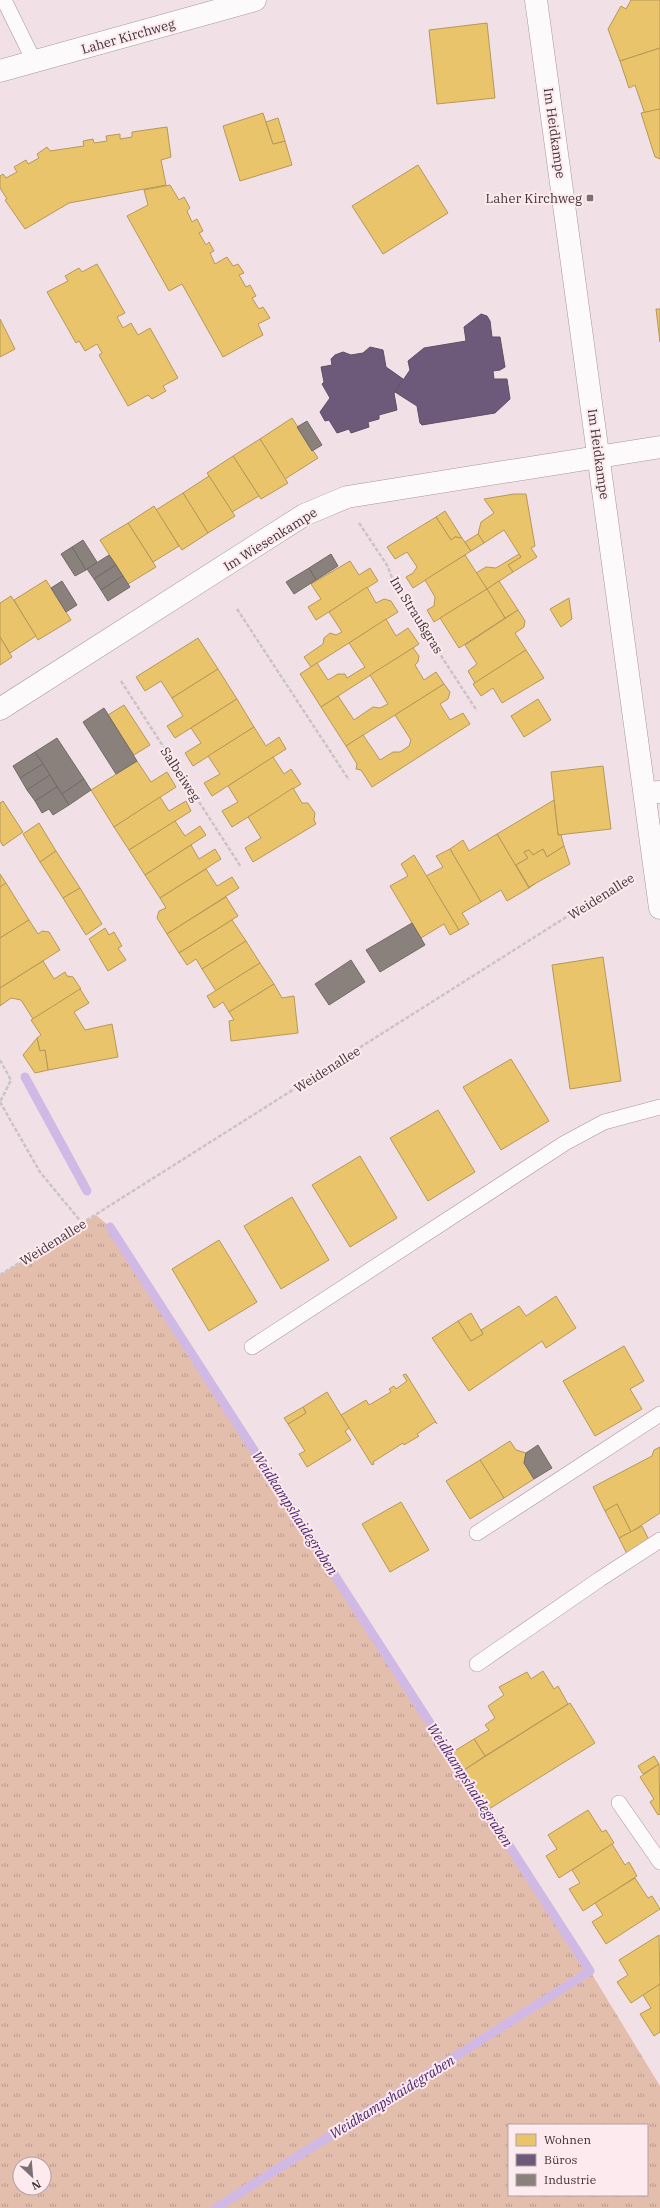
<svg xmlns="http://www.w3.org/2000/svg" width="660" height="2208" font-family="'IBM Plex Serif',serif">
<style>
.grass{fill:url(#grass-tufts);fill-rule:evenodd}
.homes{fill:#e9c46a;stroke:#b6985a}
.offices{fill:#6d597a;stroke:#5f4e66}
.industry{fill:#8a817c;stroke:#736a67}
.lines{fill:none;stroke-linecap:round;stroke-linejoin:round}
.stream{stroke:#d1b9e5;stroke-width:9}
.service-casing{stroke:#a5989c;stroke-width:16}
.minor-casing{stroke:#a5989c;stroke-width:23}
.tertiary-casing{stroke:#a5989c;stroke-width:23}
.path{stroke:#cac4c6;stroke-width:2.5;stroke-dasharray:4 2;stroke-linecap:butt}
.service{stroke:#fdfafb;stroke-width:15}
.minor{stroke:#fdfafb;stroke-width:22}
.tertiary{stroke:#fdfafb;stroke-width:22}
.poi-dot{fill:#7d7073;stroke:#fdeaef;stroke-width:1.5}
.labels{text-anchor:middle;stroke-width:4;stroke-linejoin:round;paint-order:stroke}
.street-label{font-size:13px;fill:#3e3336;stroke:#fdeaef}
.poi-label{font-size:13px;fill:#3e3336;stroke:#fdeaef;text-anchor:end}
.water-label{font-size:14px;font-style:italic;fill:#4a276d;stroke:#fdeaef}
</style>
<defs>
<pattern id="grass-tufts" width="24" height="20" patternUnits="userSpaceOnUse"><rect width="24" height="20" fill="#e4bead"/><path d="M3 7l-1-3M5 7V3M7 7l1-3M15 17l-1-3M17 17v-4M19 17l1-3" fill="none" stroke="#ba9b8e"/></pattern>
</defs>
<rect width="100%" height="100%" fill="#f1e0e5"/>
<path class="grass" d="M96,1215L110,1227L590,1971L660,2086V2208H0V1275ZM509,2125H647V2195H509ZM20,2164H44V2188H20Z"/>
<g class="homes">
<path d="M631,0H660V48L620,61L608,29L621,6L626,9Z"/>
<path d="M487,23L495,98L437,104L429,30Z"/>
<path d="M660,48V109L645,114L635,85L629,88L620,61Z"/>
<path d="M660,109V159L655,157L641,113Z"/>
<path d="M263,113L273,144L285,141L292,165L240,181L223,126Z"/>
<path d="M278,118L285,141L273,144L266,122Z"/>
<path d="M167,127L171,157L161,160L166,185L69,203L25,229L5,200L7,199L0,188V176L3,174L6,178L17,172L14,167L26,160L28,164L39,158L37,154L47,147L50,151L84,146L83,141L93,139L94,143L107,141L106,136L120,134V139L132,137V132Z"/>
<path d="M418,165L448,213L383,254L352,206Z"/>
<path d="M170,185L179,200L184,197L190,208L187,211L192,222L197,219L203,231L199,233L206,245L209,242L214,251L210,253L215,264L227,257L233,266L238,264L244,273L239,275L246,287L250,285L256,296L252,298L259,309L263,307L270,318L258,324L263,335L223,357L182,284L169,291L127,216L148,205L144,190Z"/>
<path d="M97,264L125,313L117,317L123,328L131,323L138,335L150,328L178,378L163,386L166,391L152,399L148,395L128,406L99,355L102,353L97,344L85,351L79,341L76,343L47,292L68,281L65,276L79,268L82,272Z"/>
<path d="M656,309H660V342Z"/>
<path d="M0,319L15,349L0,357Z"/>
<path d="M292,418L318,458L285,479L260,439Z"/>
<path d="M260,439L288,483L261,499L233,456Z"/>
<path d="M233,456L259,496L232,512L207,473Z"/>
<path d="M209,476L235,516L208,533L183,493Z"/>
<path d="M183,493L208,533L182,550L156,510Z"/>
<path d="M514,494H526L535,546L531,548L537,557L513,572L508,565L521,557L504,530L484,543L478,534L481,522L494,513L484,499Z"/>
<path d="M154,506L179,546L153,562L128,523Z"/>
<path d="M445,511L462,538L455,537L451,540L436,517Z"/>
<path d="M436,517L451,540L455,537L462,538L471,551L413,588L406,577L413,573L417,567L407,552L395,559L387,547Z"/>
<path d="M128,523L156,567L128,584L100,540Z"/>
<path d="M478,534L484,543L471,551L465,542Z"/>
<path d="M519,554L521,557L508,565L513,572L487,589L476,573L486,567L496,568Z"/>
<path d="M465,555L487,589L434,622L427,610L434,606L435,597L425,580Z"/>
<path d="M350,561L359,575L370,568L378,581L316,620L308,607L321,599L311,584Z"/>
<path d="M46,580L71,620L38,640L14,600Z"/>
<path d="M499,581L518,610L505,618L487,589Z"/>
<path d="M367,587L376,603L384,599L391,601L398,612L311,667L304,657L323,644L324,638L330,633L336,635L342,632L329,612Z"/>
<path d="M487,589L505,618L459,648L440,618Z"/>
<path d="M11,596L36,636L10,653L0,637V603Z"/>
<path d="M569,598L572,619L561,627L550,609Z"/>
<path d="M518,610L525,621L524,627L515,633L526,650L475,683L468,671L477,664L465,645Z"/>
<path d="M386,619L396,636L408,628L419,644L321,707L300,674L317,663L328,680L338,674H345L347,678L365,667L349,643Z"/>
<path d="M0,637L12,657L0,665Z"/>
<path d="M198,638L218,669L172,698L161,681L145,691L136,677Z"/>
<path d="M413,648L419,656L418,662L415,665L424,680L436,672L444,684L346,746L321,707L338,696L354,720L373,707L380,708L388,704L370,675Z"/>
<path d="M526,650L544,678L502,703L493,688L481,696L473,684Z"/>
<path d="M218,669L237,699L175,738L167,726L183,716L172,698Z"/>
<path d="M444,684L450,692L448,699L440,704L450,720L463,713L470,724L372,787L361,770L356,769L357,764L346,746L363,735L380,760L393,752H400L409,746L411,740L395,715Z"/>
<path d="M237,699L254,727L193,766L185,753L201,743L191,728Z"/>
<path d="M538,699L551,720L524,737L511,716Z"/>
<path d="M124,705L150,745L134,755L108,715Z"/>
<path d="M254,727L266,746L279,737L286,749L212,796L204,783L220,774L208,756Z"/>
<path d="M273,757L284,774L291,769L301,784L232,827L222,811L238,802L228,786Z"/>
<path d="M137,761L151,782L167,772L176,787L114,827L91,790Z"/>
<path d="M603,766L611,829L558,835L551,772Z"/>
<path d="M293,788L302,803H308L315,813L314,820L316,824L253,862L245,848L261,838L248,817Z"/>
<path d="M160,797L169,811L186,801L191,811L129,850L114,827Z"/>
<path d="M554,800L558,835H561L564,846L547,857L543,849L533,855L529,850L524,852L528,858L516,865L529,887L536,883L529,888L497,834Z"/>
<path d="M3,801L23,832L3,846L0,841V803Z"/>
<path d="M175,821L185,836L200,826L206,835L145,875L129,850Z"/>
<path d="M39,823L56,851L40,862L23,834Z"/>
<path d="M497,834L529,888L507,901L501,890L481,902L450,849L463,840L469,851Z"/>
<path d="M191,845L199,859L215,849L221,859L160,898L145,875Z"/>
<path d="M564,846L570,864L529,887L516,865L528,858L524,852L529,850L533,855L543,849L547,857Z"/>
<path d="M450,849L481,902L462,913L469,924L459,930L426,876L443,867L436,856Z"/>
<path d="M56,851L80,888L63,898L40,862Z"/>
<path d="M414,855L459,930L450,935L444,924L421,938L390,886L408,876L401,864Z"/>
<path d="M206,869L217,886L232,877L239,888L167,934L157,918L159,911L166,908L160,898Z"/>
<path d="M0,874L6,883L0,887Z"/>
<path d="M6,883L29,920L0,938V887Z"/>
<path d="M80,888L102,924L86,935L63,898Z"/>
<path d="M226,897L238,916L179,953L167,934Z"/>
<path d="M29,920L38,934L42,931L49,932L60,950L0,988V938Z"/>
<path d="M232,920L246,941L202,969L196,959L187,965L179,953Z"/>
<path d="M105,928L109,935L114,932L122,946L118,948L126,960L108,971L89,939Z"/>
<path d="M246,941L260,963L216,991L202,969Z"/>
<path d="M603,957L621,1081L570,1089L552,965Z"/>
<path d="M43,961L54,979L65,972L67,976L73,977L81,989L33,1019L21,1000L11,998L0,1006V988Z"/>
<path d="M260,963L274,984L229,1012L223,1002L214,1008L207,996Z"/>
<path d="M274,984L282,998L294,996L298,1033L231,1041L229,1021L234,1020L229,1012Z"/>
<path d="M80,989L89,1003L74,1012L85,1030L112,1024L118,1057L48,1070L45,1050L40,1051L37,1038L41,1035L31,1020Z"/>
<path d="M37,1038L40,1051L45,1050L48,1070L35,1073L23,1055Z"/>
<path d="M511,1059L549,1121L501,1150L463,1087Z"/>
<path d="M438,1110L475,1172L428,1201L390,1138Z"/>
<path d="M360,1156L397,1218L350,1247L312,1185Z"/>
<path d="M292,1197L329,1260L281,1289L244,1226Z"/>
<path d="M219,1240L257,1302L209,1331L172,1269Z"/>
<path d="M556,1296L576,1328L546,1348L542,1341L469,1391L432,1338L458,1321L471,1341L483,1334L481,1330L519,1306L526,1316Z"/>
<path d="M471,1313L483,1334L471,1341L458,1321Z"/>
<path d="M624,1346L644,1381L630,1389L642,1409L595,1436L563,1381Z"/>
<path d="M406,1374L437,1424L435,1422L417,1434L419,1436L404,1445L403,1443L373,1462L374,1464L372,1465L341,1415L366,1400L369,1405L391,1392L389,1389L394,1386L396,1389L407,1381L403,1375Z"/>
<path d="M327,1392L349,1428L345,1431L351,1440L307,1467L299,1454L305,1451L288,1424L306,1413L303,1407Z"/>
<path d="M303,1407L306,1413L288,1424L284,1418Z"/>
<path d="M510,1441L516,1450L526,1453L524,1463L534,1479L504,1498L480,1460Z"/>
<path d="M660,1447V1513L631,1532L617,1504L605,1511L593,1487L652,1456L654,1450Z"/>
<path d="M480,1460L504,1498L470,1519L446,1481Z"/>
<path d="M401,1502L429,1550L390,1572L362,1524Z"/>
<path d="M617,1504L631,1532L619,1538L605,1511Z"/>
<path d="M642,1526L649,1540L627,1554L619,1538Z"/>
<path d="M543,1671L554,1689L558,1686L568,1704L485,1756L474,1739L489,1730L485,1725L495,1718L488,1706L504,1695L499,1687L527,1672L531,1679Z"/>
<path d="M570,1703L595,1743L489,1809L464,1770Z"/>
<path d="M474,1739L485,1756L464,1770L453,1752Z"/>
<path d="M654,1756L659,1764L643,1774L638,1766Z"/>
<path d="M659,1764L660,1814L658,1815L650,1802L654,1799L640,1777Z"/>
<path d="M588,1810L602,1832L606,1830L614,1843L559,1878L546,1856L557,1849L548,1835Z"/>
<path d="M612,1844L625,1865L629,1862L637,1876L583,1911L569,1889L580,1883L572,1870Z"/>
<path d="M635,1878L648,1898L652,1896L660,1909L606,1944L592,1922L603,1915L595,1903Z"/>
<path d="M659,1935L660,1984L631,2003L617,1982L628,1975L619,1960Z"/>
<path d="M660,1984V2032L654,2036L640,2014L651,2008L643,1995Z"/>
</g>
<g class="offices">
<path d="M481,314L487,316L490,321L492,337H500L505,367L500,370L493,371L494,379H507L510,399L495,413L422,425L420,423L417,406L395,392L410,370L408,361L424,348L466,341L464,327Z"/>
<path d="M370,347L383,350L386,367L403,379L394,393L397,410L379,415V419L368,422L369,427L351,433L349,429L337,433L329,420L325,421L320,412L330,398L322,384L324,382L321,367L332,365L331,359L335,355L343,352L351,355L363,353Z"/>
</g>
<g class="industry">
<path d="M307,421L322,445L312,451L297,427Z"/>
<path d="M83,540L97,562L86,570L72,547Z"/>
<path d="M72,547L86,570L75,576L61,554Z"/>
<path d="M331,554L338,566L316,580L309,568Z"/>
<path d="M109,555L116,565L94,579L87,569Z"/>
<path d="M116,565L123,576L101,590L94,579Z"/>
<path d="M309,568L316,580L294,594L286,582Z"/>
<path d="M123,576L130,587L108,601L101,590Z"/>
<path d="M62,581L77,605L66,612L51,588Z"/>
<path d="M104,708L137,761L116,774L83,722Z"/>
<path d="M57,738L84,779L62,794L35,752Z"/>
<path d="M35,752L43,764L20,778L13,766Z"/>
<path d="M43,764L50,775L27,790L20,778Z"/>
<path d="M50,775L57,787L35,801L27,790Z"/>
<path d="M84,779L91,790L69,805L62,794Z"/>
<path d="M57,787L69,805L53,815L49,809L42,813L35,801Z"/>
<path d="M412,923L425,945L380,972L366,950Z"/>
<path d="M351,960L365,982L329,1005L315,984Z"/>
<path d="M538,1445L552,1468L534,1479L524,1463L526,1453Z"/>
</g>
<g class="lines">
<g class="stream">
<path d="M25,1077L87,1191"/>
<path d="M110,1227L590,1971L216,2208"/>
</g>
<g class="service-casing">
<g id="service">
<path d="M4,0L35,63"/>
<path d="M252,1347L565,1143L604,1122L660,1107"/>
<path d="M477,1533L660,1414"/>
<path d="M477,1664L600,1579L660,1540"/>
<path d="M619,1803L660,1862"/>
</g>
</g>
<g class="minor-casing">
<g id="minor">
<path d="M0,71L255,0"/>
<path d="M0,709L304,515L347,497L660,447"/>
<path d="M645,793L660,792"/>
</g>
</g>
<g class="tertiary-casing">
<path id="tertiary" d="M536,0L660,908"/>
</g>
<g class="path">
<path d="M359,523L387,565L395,585L477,711"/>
<path d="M237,609L349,780"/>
<path d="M121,681L241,867"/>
<path d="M0,1060L11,1080L0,1102"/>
<path d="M0,1102L40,1172L82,1223"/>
<path d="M0,1275L628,878"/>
</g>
<use href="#service" class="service"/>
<use href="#minor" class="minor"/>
<use href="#tertiary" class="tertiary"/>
</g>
<rect class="poi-dot" x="586" y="194" width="8" height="8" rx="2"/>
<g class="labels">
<g class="street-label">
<text transform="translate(128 36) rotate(-16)" y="5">Laher Kirchweg</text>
<text transform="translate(555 133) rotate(82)" y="5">Im Heidkampe</text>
<text transform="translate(599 454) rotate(82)" y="5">Im Heidkampe</text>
<text transform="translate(270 539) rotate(-32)" y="5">Im Wiesenkampe</text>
<text transform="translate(417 615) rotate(58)" y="5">Im Straußgras</text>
<text transform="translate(181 774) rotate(57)" y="5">Salbeiweg</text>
<text transform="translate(601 896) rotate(-32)" y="5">Weidenallee</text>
<text transform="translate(327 1069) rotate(-32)" y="5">Weidenallee</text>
<text transform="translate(53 1242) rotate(-32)" y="5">Weidenallee</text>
</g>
<g class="poi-label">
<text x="582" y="203">Laher Kirchweg</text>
</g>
<g class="water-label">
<text transform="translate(295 1513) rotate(57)" y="5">Weidkampshaidegraben</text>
<text transform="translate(470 1785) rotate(57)" y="5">Weidkampshaidegraben</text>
<text transform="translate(392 2097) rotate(-32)" y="5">Weidkampshaidegraben</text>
</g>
</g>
<rect x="508" y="2124" width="140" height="72" fill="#fdeaef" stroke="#b1a1a5"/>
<rect x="516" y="2134" width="20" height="12" fill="#e9c46a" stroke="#b1a1a5"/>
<text x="544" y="2144" font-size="12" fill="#3e3336">Wohnen</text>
<rect x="516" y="2154" width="20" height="12" fill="#6d597a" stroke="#b1a1a5"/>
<text x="544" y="2164" font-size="12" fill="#3e3336">Büros</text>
<rect x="516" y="2174" width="20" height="12" fill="#8a817c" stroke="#b1a1a5"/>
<text x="544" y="2184" font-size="12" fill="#3e3336">Industrie</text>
<g transform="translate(32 2176) rotate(154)"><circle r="19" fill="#fdeaef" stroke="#b1a1a5"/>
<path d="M0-3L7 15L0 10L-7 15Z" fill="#7d7073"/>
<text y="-6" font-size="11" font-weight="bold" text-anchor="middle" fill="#3e3336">N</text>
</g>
</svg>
